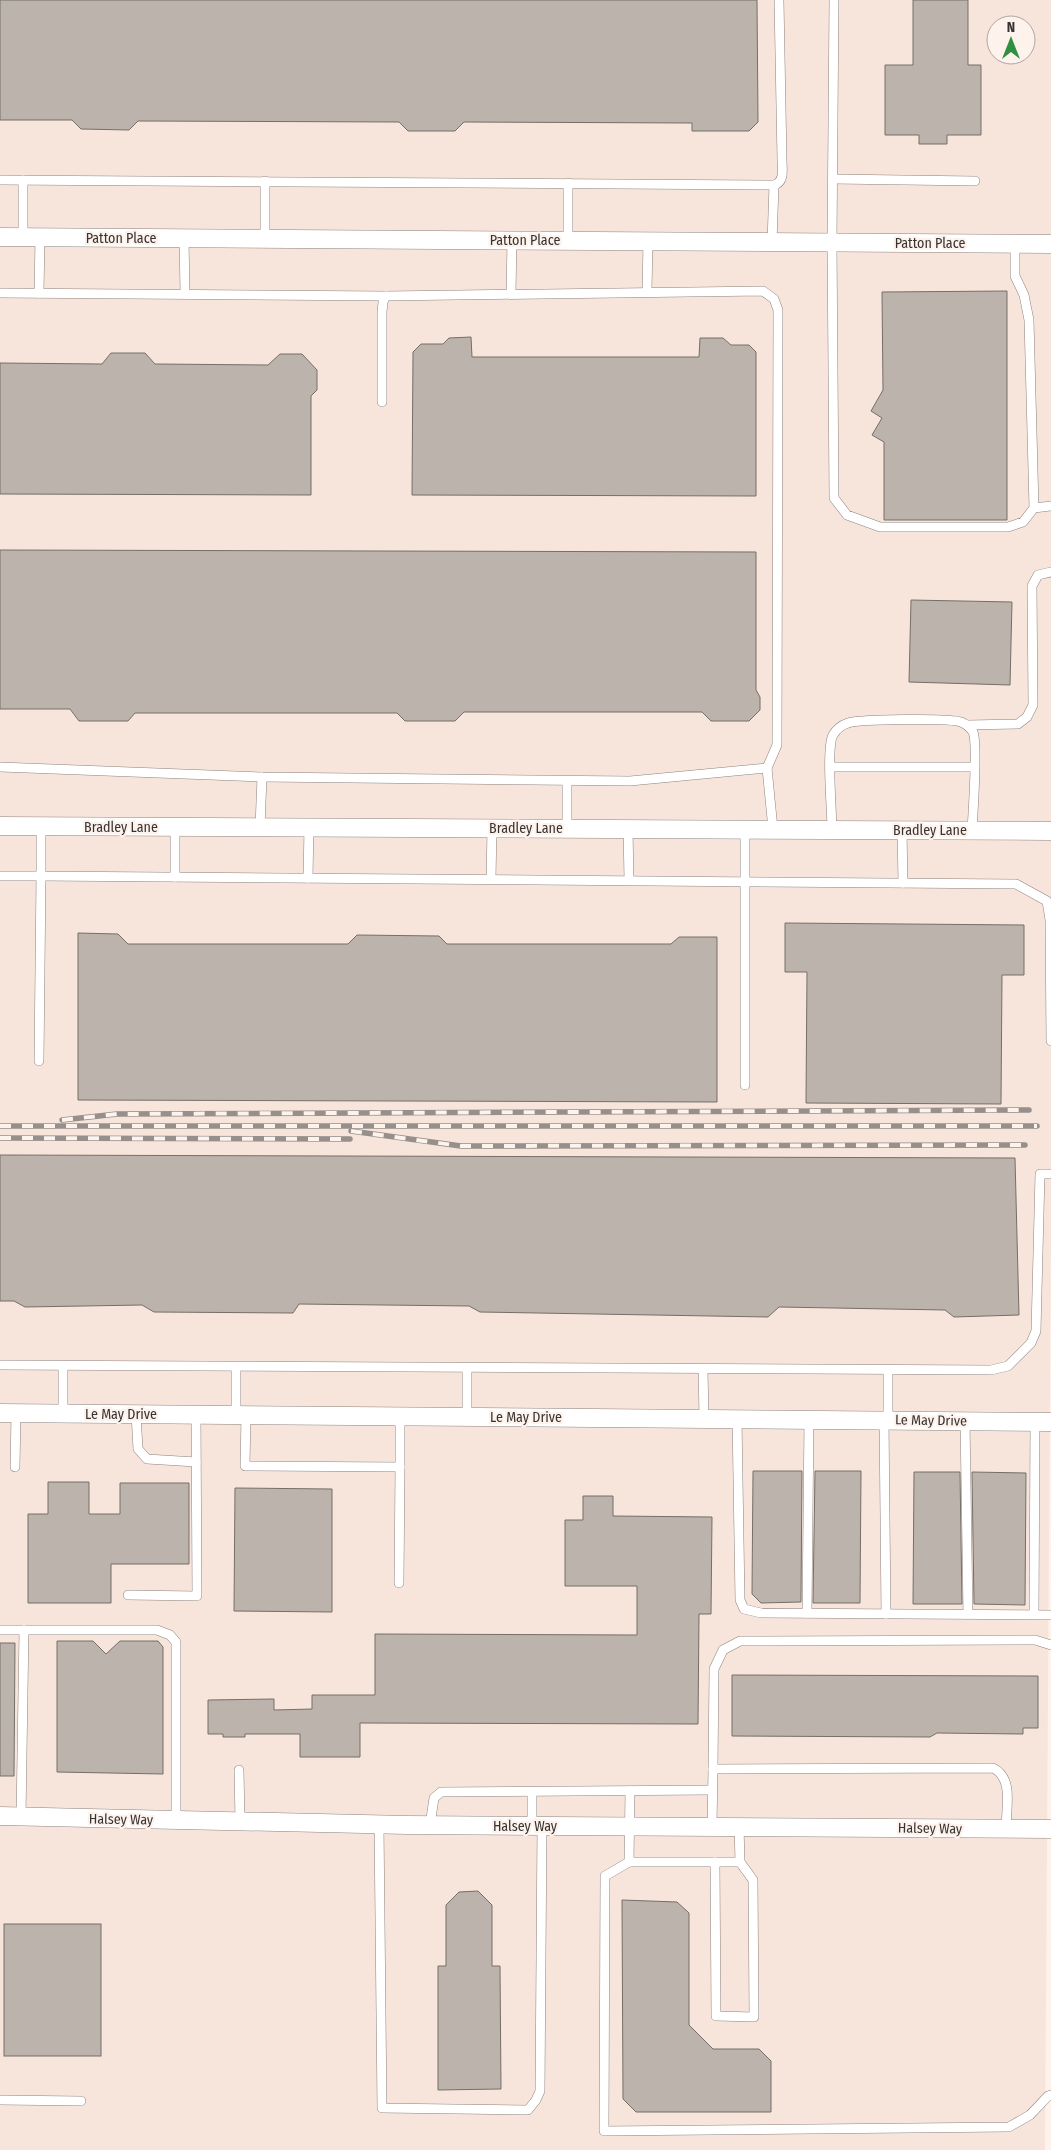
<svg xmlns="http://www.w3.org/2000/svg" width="1051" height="2150" font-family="'Fira Sans Condensed',sans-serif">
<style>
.built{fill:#f7e5db;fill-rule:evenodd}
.building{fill:#bcb4ac;stroke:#756f67}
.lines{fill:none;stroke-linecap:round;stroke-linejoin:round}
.service-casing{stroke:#8d837d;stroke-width:10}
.minor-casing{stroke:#8d837d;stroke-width:19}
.service{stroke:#fff;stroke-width:9}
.minor{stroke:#fff;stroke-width:18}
.rail-casing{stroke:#978f8b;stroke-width:5.5}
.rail{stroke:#fdf2ec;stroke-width:4;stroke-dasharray:11;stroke-linecap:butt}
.labels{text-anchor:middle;stroke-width:4.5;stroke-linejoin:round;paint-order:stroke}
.street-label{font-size:14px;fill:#373331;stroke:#fdf2ec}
</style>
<rect width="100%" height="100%" fill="#fdf2ec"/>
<path class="built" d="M0,0H1051V1238L1045,2150H0ZM996,25H1026V55H996Z"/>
<g class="building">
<path d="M0,0H757L758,122L749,131H692V123L464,122L455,131H408L399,122L138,121L129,130L81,129L72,120H0Z"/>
<path d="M913,0H968V65H981V135H947V144H919V135H885V65H913Z"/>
<path d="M1007,291V520H884V442L872,435L882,418L871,411L883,390L882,292Z"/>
<path d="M471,337L472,357H699L700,338H723L731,345H749L756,352V496L412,495L413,352L421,344H443L449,338Z"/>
<path d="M111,353H145L155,364L268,365L280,354H302L317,370V390L311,396V495L0,494V363L102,364Z"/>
<path d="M0,550L756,552V690L760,697V710L749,721H711L702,712H464L455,721H405L397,713H135L128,721H79L70,709H0Z"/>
<path d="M911,600L1012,602L1010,685L909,682Z"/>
<path d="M785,923L1024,925V975H1002L1001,1104L806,1103L807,972H785Z"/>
<path d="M78,933L118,934L128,944H348L357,935L439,936L447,944H671L679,937H717V1102L78,1100Z"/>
<path d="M0,1155L1015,1158L1019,1315L954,1317L945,1310L779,1307L768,1317L480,1312L469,1306L299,1304L293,1313L154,1312L142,1305L25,1307L14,1301H0Z"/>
<path d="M753,1471H802L801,1602L761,1603L752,1594Z"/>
<path d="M815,1471H861L860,1603H813Z"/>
<path d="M914,1472H960L962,1604H913Z"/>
<path d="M972,1472L1026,1473L1025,1605L974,1604Z"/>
<path d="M48,1482H89V1514H120V1483H189V1564H111V1603H28V1514H48Z"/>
<path d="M235,1488L332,1489V1612L234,1611Z"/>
<path d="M583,1496H613V1516L712,1517L711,1614H699L698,1724L360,1723V1757H300V1734H245V1737H223V1734H208V1700L274,1699V1710L312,1709V1695H375V1634L637,1635V1586H565V1520H583Z"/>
<path d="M57,1641H93L106,1654L120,1641H158L163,1647V1774L57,1772Z"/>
<path d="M0,1643H15L14,1776H0Z"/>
<path d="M732,1675L1038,1676V1728H1023V1734L937,1733L930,1737L732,1736Z"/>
<path d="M478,1891L492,1905V1966H500L501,2089L438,2090V1966H446V1905L459,1892Z"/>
<path d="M622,1900L677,1902L689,1913V2025L713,2049H759L771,2061V2112H636L623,2099Z"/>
<rect x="4" y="1924" width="97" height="132"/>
</g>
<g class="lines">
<g class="service-casing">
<g id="service">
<path d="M834,0L832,242L834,498L847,515L880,527H1008L1023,522L1034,508L1051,506"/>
<path d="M833,179L975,181"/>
<path d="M0,180L774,185C785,182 782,169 782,160L779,1"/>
<path d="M568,183V241"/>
<path d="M23,237V180"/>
<path d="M184,238L185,294"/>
<path d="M265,239V181"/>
<path d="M772,242L774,185"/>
<path d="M1015,243V276L1024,295L1029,320L1034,508"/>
<path d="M647,292L648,241"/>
<path d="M0,293L386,296"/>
<path d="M39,293L40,237"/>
<path d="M511,294L512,240"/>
<path d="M968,725L1018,724L1027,717L1033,705L1032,586L1038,575L1051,572"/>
<path d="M0,767L262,777L630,781L767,768L777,745L778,310L774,299L763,291L386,296L383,302L382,312V402"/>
<path d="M831,767H974"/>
<path d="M767,768L773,829"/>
<path d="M41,826V876L1016,884L1047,901L1050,920L1051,1041"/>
<path d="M175,827V877"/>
<path d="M260,827L262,777"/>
<path d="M567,828V781"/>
<path d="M628,829L629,880"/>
<path d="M832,829C832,812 826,747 833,735C836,730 842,725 848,723C859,719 951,718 961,722C966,724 970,727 973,732C978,743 973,813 972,830"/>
<path d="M902,830L903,883"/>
<path d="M0,876H41L39,1061"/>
<path d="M308,878L309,827"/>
<path d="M491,879L492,828"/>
<path d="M745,1085V829"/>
<path d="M0,1365L991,1370L1008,1366L1031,1343L1036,1331L1040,1174H1051"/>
<path d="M63,1366V1414"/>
<path d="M236,1367V1415"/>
<path d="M467,1368V1416"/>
<path d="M703,1369L704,1418"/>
<path d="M136,1414L138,1449L147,1459L196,1462"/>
<path d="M246,1415L245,1466L400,1467L399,1583"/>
<path d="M737,1418L740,1600L744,1609L761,1613L1051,1615"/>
<path d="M884,1419L886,1614"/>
<path d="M888,1419V1371"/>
<path d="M965,1420L968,1614"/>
<path d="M15,1467L16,1414"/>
<path d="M400,1467V1416"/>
<path d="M128,1595L197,1596L196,1415"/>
<path d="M807,1613L809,1419"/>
<path d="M1034,1614L1035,1422"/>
<path d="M0,1630H24L21,1817"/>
<path d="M24,1630H157L170,1635L176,1642V1820"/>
<path d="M713,1769L714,1669L723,1650L740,1641L1035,1640L1051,1645"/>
<path d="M239,1770L240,1822"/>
<path d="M630,1791L629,1862L605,1876L604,2131L1009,2127L1030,2115L1048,2096L1051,2095"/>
<path d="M532,1793V1826"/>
<path d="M379,1825L382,2108L528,2110L536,2100L540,2091L542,1826"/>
<path d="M430,1825L434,1798L441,1792L712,1790"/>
<path d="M712,1826L713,1769L993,1768C1014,1778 1006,1808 1006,1829"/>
<path d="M629,1862H740"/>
<path d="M715,1862L716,2016L754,2017L753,1880L740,1862L739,1826"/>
<path d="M0,2100L81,2101"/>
</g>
</g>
<g class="minor-casing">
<g id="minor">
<path d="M0,237L1051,244"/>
<path d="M0,826L1051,831"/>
<path d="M0,1413L1051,1422"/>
<path d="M0,1816L407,1825L1051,1829"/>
</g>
</g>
<use href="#service" class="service"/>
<use href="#minor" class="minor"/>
<g class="rail-casing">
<g id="rail">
<path d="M62,1120L117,1114L1029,1110"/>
<path d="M0,1126H1037"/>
<path d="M351,1131L461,1146L1025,1145"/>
<path d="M0,1138L350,1139"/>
</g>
</g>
<use href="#rail" class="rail"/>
</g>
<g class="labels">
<g class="street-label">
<text x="121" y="243">Patton Place</text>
<text x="525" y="245">Patton Place</text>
<text x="930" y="248">Patton Place</text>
<text x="121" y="832">Bradley Lane</text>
<text x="526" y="833">Bradley Lane</text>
<text x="930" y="835">Bradley Lane</text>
<text x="121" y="1419">Le May Drive</text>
<text x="526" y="1422">Le May Drive</text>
<text transform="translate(931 1420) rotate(1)" y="5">Le May Drive</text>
<text transform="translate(121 1819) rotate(1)" y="5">Halsey Way</text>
<text x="525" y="1831">Halsey Way</text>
<text transform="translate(930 1828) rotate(1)" y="5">Halsey Way</text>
</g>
</g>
<g transform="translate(1011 40)"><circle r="24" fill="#fdf2ec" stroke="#aea6a1"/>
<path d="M0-4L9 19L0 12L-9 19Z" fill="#309042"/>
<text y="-8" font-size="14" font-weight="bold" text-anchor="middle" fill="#373331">N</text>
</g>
</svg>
